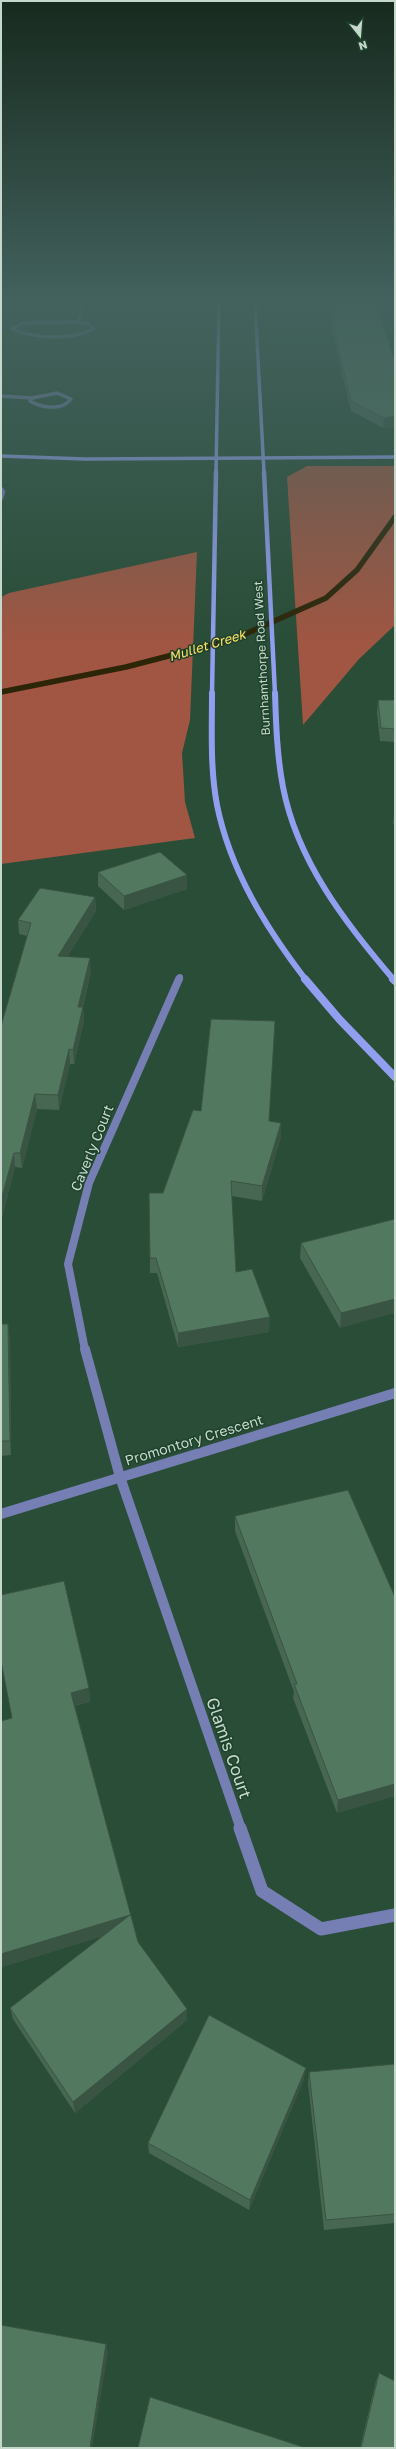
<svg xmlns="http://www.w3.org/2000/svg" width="396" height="2449" font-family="'Golos Text',sans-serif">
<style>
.green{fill:#a05642}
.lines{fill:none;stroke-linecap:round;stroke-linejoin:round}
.stream{stroke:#2c2507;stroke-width:5.5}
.street-far5{stroke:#767fb3;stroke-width:3.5}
.street-far4{stroke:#767fb3;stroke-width:4.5}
.street-far3{stroke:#767fb3;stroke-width:6}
.street-far2{stroke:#767fb3;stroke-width:8}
.street-far1{stroke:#767fb3;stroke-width:10}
.street{stroke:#767fb3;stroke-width:13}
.secondary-far3{stroke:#929ff0;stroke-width:3.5}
.secondary-far2{stroke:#929ff0;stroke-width:4.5}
.secondary-far1{stroke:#929ff0;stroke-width:6}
.secondary{stroke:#929ff0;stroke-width:8}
.wall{fill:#476753}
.shaded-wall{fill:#3a5443}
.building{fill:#537860;stroke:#3a5443}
.labels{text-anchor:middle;stroke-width:3;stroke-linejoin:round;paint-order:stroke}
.far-street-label{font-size:12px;fill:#c5d8cb;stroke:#1f422d}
.far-water-label{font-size:13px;font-style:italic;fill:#fee064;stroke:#1f422d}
.street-label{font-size:14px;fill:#c5d8cb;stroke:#1f422d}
.near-street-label{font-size:17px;fill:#c5d8cb;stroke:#1f422d}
</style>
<rect width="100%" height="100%" fill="#294d37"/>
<g class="green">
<path d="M307,466H395V625L359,659L303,725L287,477Z"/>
<path d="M197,552L190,720L182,753L185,802L195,838L1,864V597L9,593Z"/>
</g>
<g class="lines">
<path class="stream" d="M1,692L126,667L234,639L326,598L357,570L395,517"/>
<g class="street-far5">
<path d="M75,322L88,324L94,329C71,340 36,339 12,329L23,323Z"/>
<path d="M75,322L80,319L83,301"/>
<path d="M57,393L71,399C62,411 42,408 30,401L32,398Z"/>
<path d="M1,396L32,398"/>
</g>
<path class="street-far4" d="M1,489L3,492L1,498"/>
<path class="street-far3" d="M179,980L180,977"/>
<path class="street-far2" d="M85,1350L68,1264L89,1183L179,979"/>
<g class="street-far1">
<path d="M85,1349L120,1477L241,1829"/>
<path d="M1,1514L395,1393"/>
</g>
<path class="street" d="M240,1828L262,1891L321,1929L395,1915"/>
<g class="secondary-far3">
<path d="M255,301L264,473"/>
<path d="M1,456L85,459L395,457"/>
<path d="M216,473L219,301"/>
</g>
<g class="secondary-far2">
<path d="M264,472L275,694"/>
<path d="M212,694L216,472"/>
</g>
<g class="secondary-far1">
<path d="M212,693C212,730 210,768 217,805C230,870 266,928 306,980"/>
<path d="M275,693C276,724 277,756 283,787C297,861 346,924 394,980"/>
</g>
<g class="secondary">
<path d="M305,979L340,1020L395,1077"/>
<path d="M393,979L395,981"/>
</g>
</g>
<g class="wall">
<path d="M328,301H376L395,363V426L383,428L351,411L330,324V315H331Z"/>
<path d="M378,700H395V742L380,741L377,713Z"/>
<path d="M395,809V825L393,823Z"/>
<path d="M98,872L187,875V889L124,910L98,886Z"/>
<path d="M95,897L96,911L67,957L91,972L83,1007L84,1021L74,1064H70L59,1110L37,1109L22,1168L15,1167L1,1221V1026L27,936L19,934L18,920Z"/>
<path d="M269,1121L281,1137L262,1201L231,1196L236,1272L269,1332L178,1347L157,1273H150V1258L163,1193Z"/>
<path d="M395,1219L340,1328L300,1258L301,1243Z"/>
<path d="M1,1324L10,1338L11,1455L1,1456Z"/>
<path d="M235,1516L395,1597V1796L337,1813L293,1698L294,1692L235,1531Z"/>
<path d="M89,1688L90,1702L74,1706L138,1942L187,2009V2020L75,2113L13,2019L10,2008L103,1936L2,1967L11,1718Z"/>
<path d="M395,2064V2223L324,2230L308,2083L309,2072Z"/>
<path d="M304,2079L249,2210L149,2153L148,2143Z"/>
<path d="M379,2373L395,2448H360L376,2381Z"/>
</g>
<g class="shaded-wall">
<path d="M395,416V426L383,428L384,418Z"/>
<path d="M187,875V889L124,910V896Z"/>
<path d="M95,897L96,911L59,970L58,956Z"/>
<path d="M90,958L91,972L79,1021L78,1007Z"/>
<path d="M83,1007L84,1021L74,1064L73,1050Z"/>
<path d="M69,1049L70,1064L59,1110L58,1095Z"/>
<path d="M35,1094L37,1109L22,1168L20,1153Z"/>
<path d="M281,1123V1137L262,1201V1186Z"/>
<path d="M14,1153L15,1167L1,1221V1200Z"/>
<path d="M395,1290V1313L340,1328L341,1313Z"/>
<path d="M270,1317L269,1332L178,1347V1333Z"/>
<path d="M8,1324L10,1338L11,1455L10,1441Z"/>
<path d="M89,1688L90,1702L72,1706L71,1693Z"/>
<path d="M395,1784V1796L337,1813L338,1800Z"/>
<path d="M130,1915L131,1928L2,1967L1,1954Z"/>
<path d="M187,2009V2020L75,2113L73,2102Z"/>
<path d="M306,2068L304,2079L249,2210L250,2200Z"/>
<path d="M106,2344L108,2352L92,2448H90Z"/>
</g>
<g class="building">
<path d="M330,301H376L395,363V416L384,418L351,401L330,315H334Z"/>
<path d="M378,700H395V729L381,728Z"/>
<path d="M160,852L187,875L124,896L98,872Z"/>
<path d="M40,888L95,897L58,956L90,958L78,1007H83L73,1050L69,1049L58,1095L35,1094L20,1153H14L1,1200V1026L31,923L18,920Z"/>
<path d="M211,1019L275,1021L269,1121L281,1123L262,1186L231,1181L236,1272L252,1269L270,1317L178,1333L156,1258H150L149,1193H163L193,1110L201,1111Z"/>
<path d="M395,1219V1299L341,1313L301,1243Z"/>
<path d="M1,1324H8L10,1441H1Z"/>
<path d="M348,1490L395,1597V1784L338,1800L294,1684H297L235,1516Z"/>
<path d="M64,1581L89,1688L71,1693L138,1942L187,2009L73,2102L10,2008L130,1915L1,1954V1721L12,1718L1,1661V1595Z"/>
<path d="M209,2015L306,2068L250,2200L148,2143Z"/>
<path d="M395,2064V2214L326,2220L309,2072Z"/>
<path d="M1,2325L106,2344L90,2448H1Z"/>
<path d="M379,2373L395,2381V2448H361Z"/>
<path d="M150,2397L306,2448H138Z"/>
</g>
<linearGradient id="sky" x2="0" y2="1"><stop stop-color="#172a1e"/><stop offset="0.47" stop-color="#43625e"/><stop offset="1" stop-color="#43625e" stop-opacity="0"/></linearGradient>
<rect width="396" height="644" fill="url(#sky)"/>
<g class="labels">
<g class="far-street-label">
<text transform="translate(262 658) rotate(-93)" y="4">Burnhamthorpe Road West</text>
</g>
<g class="far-water-label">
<text transform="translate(207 645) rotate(-17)" y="5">Mullet Creek</text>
</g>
<g class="street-label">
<text transform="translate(92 1148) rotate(-68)" y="5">Caverly Court</text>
<text transform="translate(194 1440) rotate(-17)" y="5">Promontory Crescent</text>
</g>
<g class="near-street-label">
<text transform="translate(229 1748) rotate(71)" y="6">Glamis Court</text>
</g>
</g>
<rect width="396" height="2449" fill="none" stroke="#c5d8cb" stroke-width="4"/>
<g transform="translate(360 36) rotate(163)" stroke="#1f422d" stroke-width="3" paint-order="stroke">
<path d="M0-3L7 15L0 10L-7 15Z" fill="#c5d8cb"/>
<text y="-6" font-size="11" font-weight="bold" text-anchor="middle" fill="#c5d8cb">N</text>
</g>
</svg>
